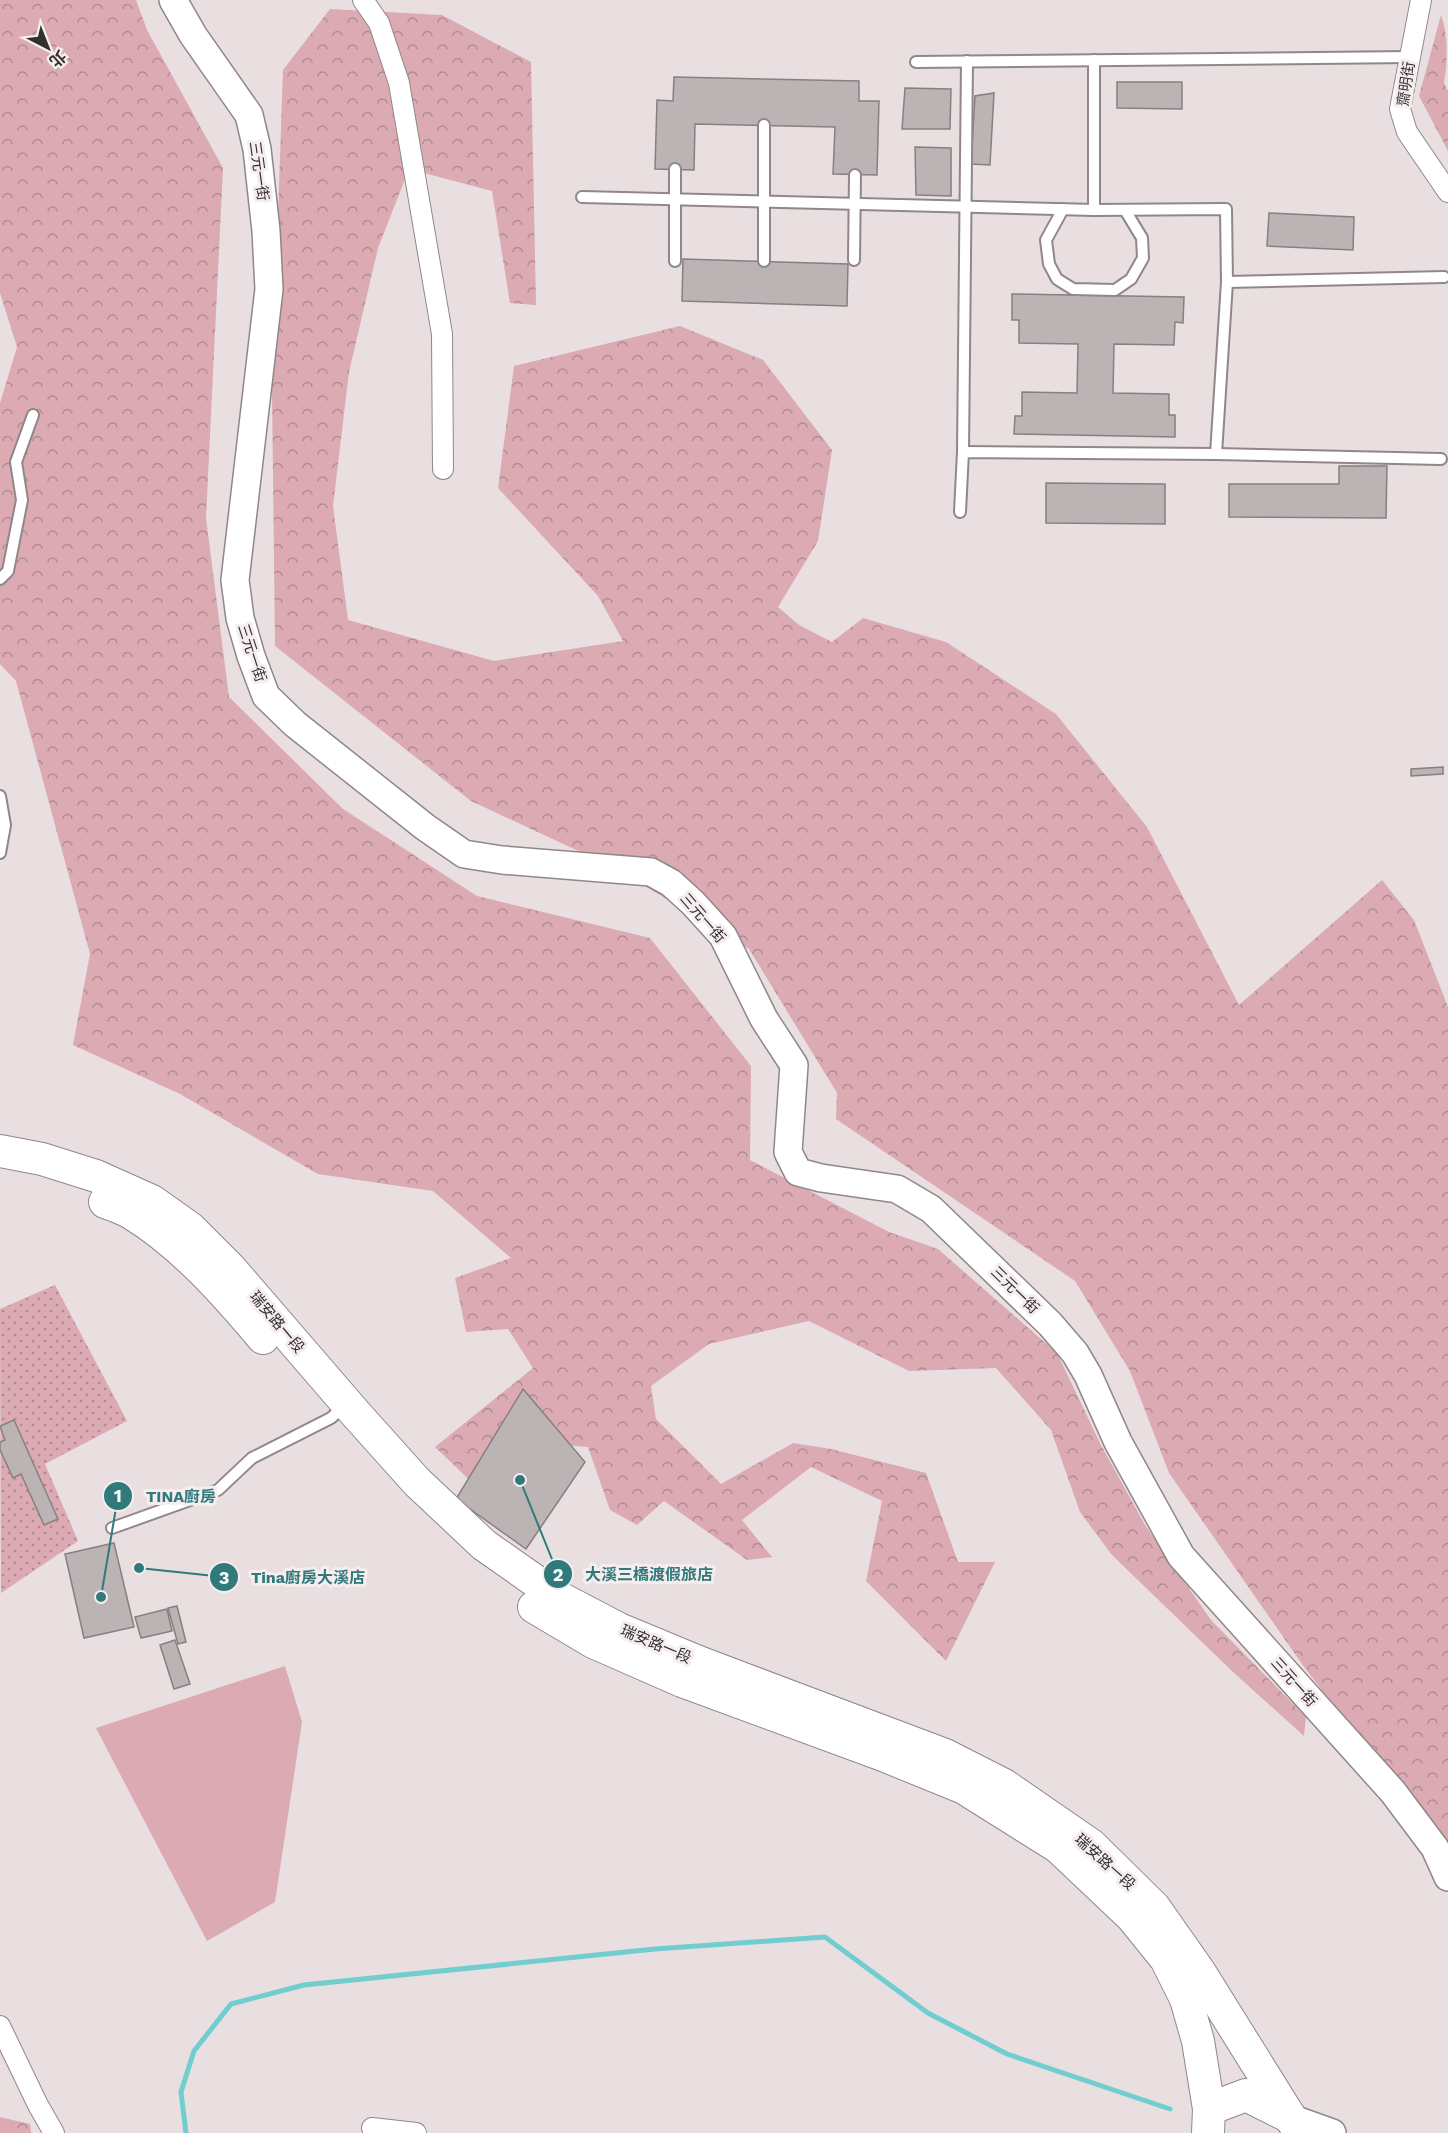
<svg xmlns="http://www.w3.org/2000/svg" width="1448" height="2133" font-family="'Work Sans','Noto Sans TC',sans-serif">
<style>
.grass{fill:url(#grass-dots)}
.forest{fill:url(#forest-crowns)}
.garden{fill:#dbaab3}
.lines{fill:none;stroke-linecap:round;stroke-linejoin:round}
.stream{stroke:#71cdcf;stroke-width:5}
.building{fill:#bcb3b4;stroke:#877f80;stroke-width:1.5}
.lane-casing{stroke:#8f8788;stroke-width:14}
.street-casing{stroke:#8f8788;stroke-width:22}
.secondary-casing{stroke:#8f8788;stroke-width:30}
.primary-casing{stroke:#8f8788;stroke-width:34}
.lane{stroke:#fff;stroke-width:10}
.street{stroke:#fff;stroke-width:20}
.secondary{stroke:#fff;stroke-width:27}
.primary{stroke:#fff;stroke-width:32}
.labels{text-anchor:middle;stroke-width:6;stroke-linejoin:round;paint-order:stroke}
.street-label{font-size:15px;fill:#333030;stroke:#f6edee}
.leader{fill:none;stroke:#307a7c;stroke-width:2}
.callout-dot{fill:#307a7c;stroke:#f6edee;stroke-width:2}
.mark-label{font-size:18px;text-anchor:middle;font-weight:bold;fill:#fff}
.callout-label{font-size:16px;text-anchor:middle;font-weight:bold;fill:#307a7c;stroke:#f6edee;stroke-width:6;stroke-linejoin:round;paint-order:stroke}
</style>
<defs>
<pattern id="grass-dots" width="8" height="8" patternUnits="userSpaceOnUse" patternTransform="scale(1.5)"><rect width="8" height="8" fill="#dbaab3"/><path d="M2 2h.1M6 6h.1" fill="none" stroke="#b28b92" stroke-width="1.8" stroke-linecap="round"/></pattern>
<pattern id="forest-crowns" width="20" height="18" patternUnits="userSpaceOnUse" patternTransform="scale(1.5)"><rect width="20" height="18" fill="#dbaab3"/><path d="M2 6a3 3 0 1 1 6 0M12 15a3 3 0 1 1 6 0" fill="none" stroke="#b28b92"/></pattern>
</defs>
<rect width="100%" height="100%" fill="#e9dfe1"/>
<path class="grass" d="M55,1285L127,1421L45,1464L78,1541L1,1593L0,1309Z"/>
<g class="forest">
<path d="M0,0H136L147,30L223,168L206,518L229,697L343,809L477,896L650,938L751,1066L750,1160L889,1232L938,1249L1057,1353L1101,1445L1145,1525L1211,1620L1306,1717L1304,1736L1233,1672L1112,1555L1080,1512L1051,1430L996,1368L909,1371L809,1321L709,1344L651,1386L656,1419L721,1484L793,1443L831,1449L926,1473L958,1562H995L946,1661L866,1581L882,1501L811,1467L742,1520L772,1557L747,1560L664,1501L637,1525L610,1510L588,1447L565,1445L509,1518L435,1447L533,1368L508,1329L466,1332L455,1278L511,1258L433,1191L318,1174L180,1094L73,1045L90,954L16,681L0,664V403L17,347L0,293Z"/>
<path d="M330,9L442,15L531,62L536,305L510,303L492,191L409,169L378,248L349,372L333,506L348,620L494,661L623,641L598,596L498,488L514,366L680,326L763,360L832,450L818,541L778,607L799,625L832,642L863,618L946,642L1056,714L1147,827L1239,1005L1382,880L1414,920L1448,1007V1857L1302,1664L1169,1473L1130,1371L1075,1281L836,1119L837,1093L749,949L615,868L471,801L275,646L272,390L283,70Z"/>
<path d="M1441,15C1448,33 1448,63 1444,83L1448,91V151L1419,96Z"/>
<path d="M0,2117L30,2124L31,2133H0Z"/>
</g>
<path class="garden" d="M285,1666L302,1722L275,1902L207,1941L96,1728Z"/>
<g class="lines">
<path class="stream" d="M186,2133L181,2092L194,2051L231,2004L304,1985L655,1949L825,1937L928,2013L1007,2054L1170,2109"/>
</g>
<g class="building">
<path d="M674,77L859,81V101H879L877,175L833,174L835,127L695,124L694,170L655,169L657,100L673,101Z"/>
<path d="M1117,82H1182V109L1117,108Z"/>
<path d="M905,88L951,89L950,129H902Z"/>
<path d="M994,93L990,165L971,164L975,96Z"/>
<path d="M915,147L951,148V196L916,195Z"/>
<path d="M1269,213L1354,217L1353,250L1267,246Z"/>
<path d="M683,259L848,264L847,306L682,301Z"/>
<path d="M1012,294L1184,297L1183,323L1175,322L1174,345L1114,344L1113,393L1169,394V415H1175V437L1014,434L1015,416H1022V392L1077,393L1078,344L1019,343V320H1012Z"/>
<path d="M1339,466H1387L1386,518L1229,517V484H1339Z"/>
<path d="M1046,483L1165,484V524L1046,523Z"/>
<path d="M1443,767V774L1411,776V769Z"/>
<path d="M523,1389L585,1462L526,1549L456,1499Z"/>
<path d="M14,1420L58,1519L44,1525L21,1474L13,1478L0,1450V1442L5,1440L0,1426Z"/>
<path d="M114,1543L134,1627L84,1638L65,1554Z"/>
<path d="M177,1606L186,1642L178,1644L168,1608Z"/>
<path d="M167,1609L172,1631L141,1638L135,1617Z"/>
<path d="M175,1640L190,1684L174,1689L160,1645Z"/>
</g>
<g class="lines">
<g class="lane-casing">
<g id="lane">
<path d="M916,62L1410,57"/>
<path d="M764,125V261"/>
<path d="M675,169V261"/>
<path d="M582,197L1094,210V60"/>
<path d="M1063,209L1046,240L1049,264L1057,279L1073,289L1115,290L1131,279L1143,258L1142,238L1125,210"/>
<path d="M1094,210L1226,209L1227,282L1444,277"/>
<path d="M854,260L855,175"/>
<path d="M963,452L967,61"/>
<path d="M1216,454L1441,459"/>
<path d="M960,512L963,452L1216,454L1227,282"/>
<path d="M0,579L8,571L22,500L16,462L33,415"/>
<path d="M0,796L5,825L0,853"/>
<path d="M112,1528L218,1490L252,1458L331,1418L344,1406"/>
</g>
</g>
<g class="street-casing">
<g id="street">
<path d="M363,0L379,23L399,83L442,334L443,469"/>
<path d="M1421,0L1400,109L1407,132L1448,192"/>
<path d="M0,2026L38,2105L54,2133"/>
<path d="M372,2128L416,2133"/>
</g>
</g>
<g class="secondary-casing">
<g id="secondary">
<path d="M173,0L193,35L249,115L257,149L266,231L269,289L235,580L240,618L251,656L266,696L295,724L425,827L464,854L502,860L651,872L671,883L693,903L723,936L764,1019L794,1065L788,1152L798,1172L821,1178L897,1189L931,1209L1050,1324L1075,1353L1088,1375L1118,1442L1181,1556L1393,1792L1435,1848L1448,1877"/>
<path d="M1290,2118L1332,2133"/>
</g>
</g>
<g class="primary-casing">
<g id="primary">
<path d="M0,1151L42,1159L96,1176L152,1201L190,1228L230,1268L356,1414L417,1482L484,1545L558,1597L619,1629L701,1663L945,1755L1004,1785L1091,1845L1154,1907L1199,1971L1300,2133"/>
<path d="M105,1202C113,1205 123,1208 131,1213C182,1244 225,1293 263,1338"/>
<path d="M534,1607L593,1642L682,1681L883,1755L964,1788L1058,1847L1132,1917L1166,1959L1186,1999L1198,2041L1209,2109L1208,2133"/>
<path d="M1209,2109L1246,2095L1290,2117"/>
</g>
</g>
<use href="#lane" class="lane"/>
<use href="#street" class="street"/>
<use href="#secondary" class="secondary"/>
<use href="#primary" class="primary"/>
</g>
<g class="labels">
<g class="street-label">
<text transform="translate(1406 84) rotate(-81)" y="5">齋明街</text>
<text transform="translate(259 171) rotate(82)" y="5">三元一街</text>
<text transform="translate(252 653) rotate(72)" y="5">三元一街</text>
<text transform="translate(703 918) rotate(49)" y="5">三元一街</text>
<text transform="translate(1015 1290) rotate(44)" y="5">三元一街</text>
<text transform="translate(277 1322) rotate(50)" y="5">瑞安路一段</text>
<text transform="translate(656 1644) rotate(23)" y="5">瑞安路一段</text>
<text transform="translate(1294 1682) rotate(48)" y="5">三元一街</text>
<text transform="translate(1105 1862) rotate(42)" y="5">瑞安路一段</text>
</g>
</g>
<path class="leader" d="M101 1597L118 1496M520 1480L558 1574M139 1568L224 1577"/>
<g class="callout-dot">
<circle cx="101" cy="1597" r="6"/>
<circle cx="520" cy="1480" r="6"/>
<circle cx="139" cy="1568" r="6"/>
<circle cx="118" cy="1496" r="15"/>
<circle cx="558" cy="1574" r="15"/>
<circle cx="224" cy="1577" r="15"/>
</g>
<g class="mark-label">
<text x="118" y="1502">1</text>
<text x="558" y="1581">2</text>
<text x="224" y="1584">3</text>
</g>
<g class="callout-label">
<text x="181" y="1502">TINA廚房</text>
<text x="649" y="1580">大溪三橋渡假旅店</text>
<text x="308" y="1583">Tina廚房大溪店</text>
</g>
<g transform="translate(48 48) rotate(138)" stroke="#f6edee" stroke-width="4.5" paint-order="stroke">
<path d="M0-4.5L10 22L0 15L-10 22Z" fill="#333030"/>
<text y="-9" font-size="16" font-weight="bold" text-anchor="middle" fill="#333030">北</text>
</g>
</svg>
